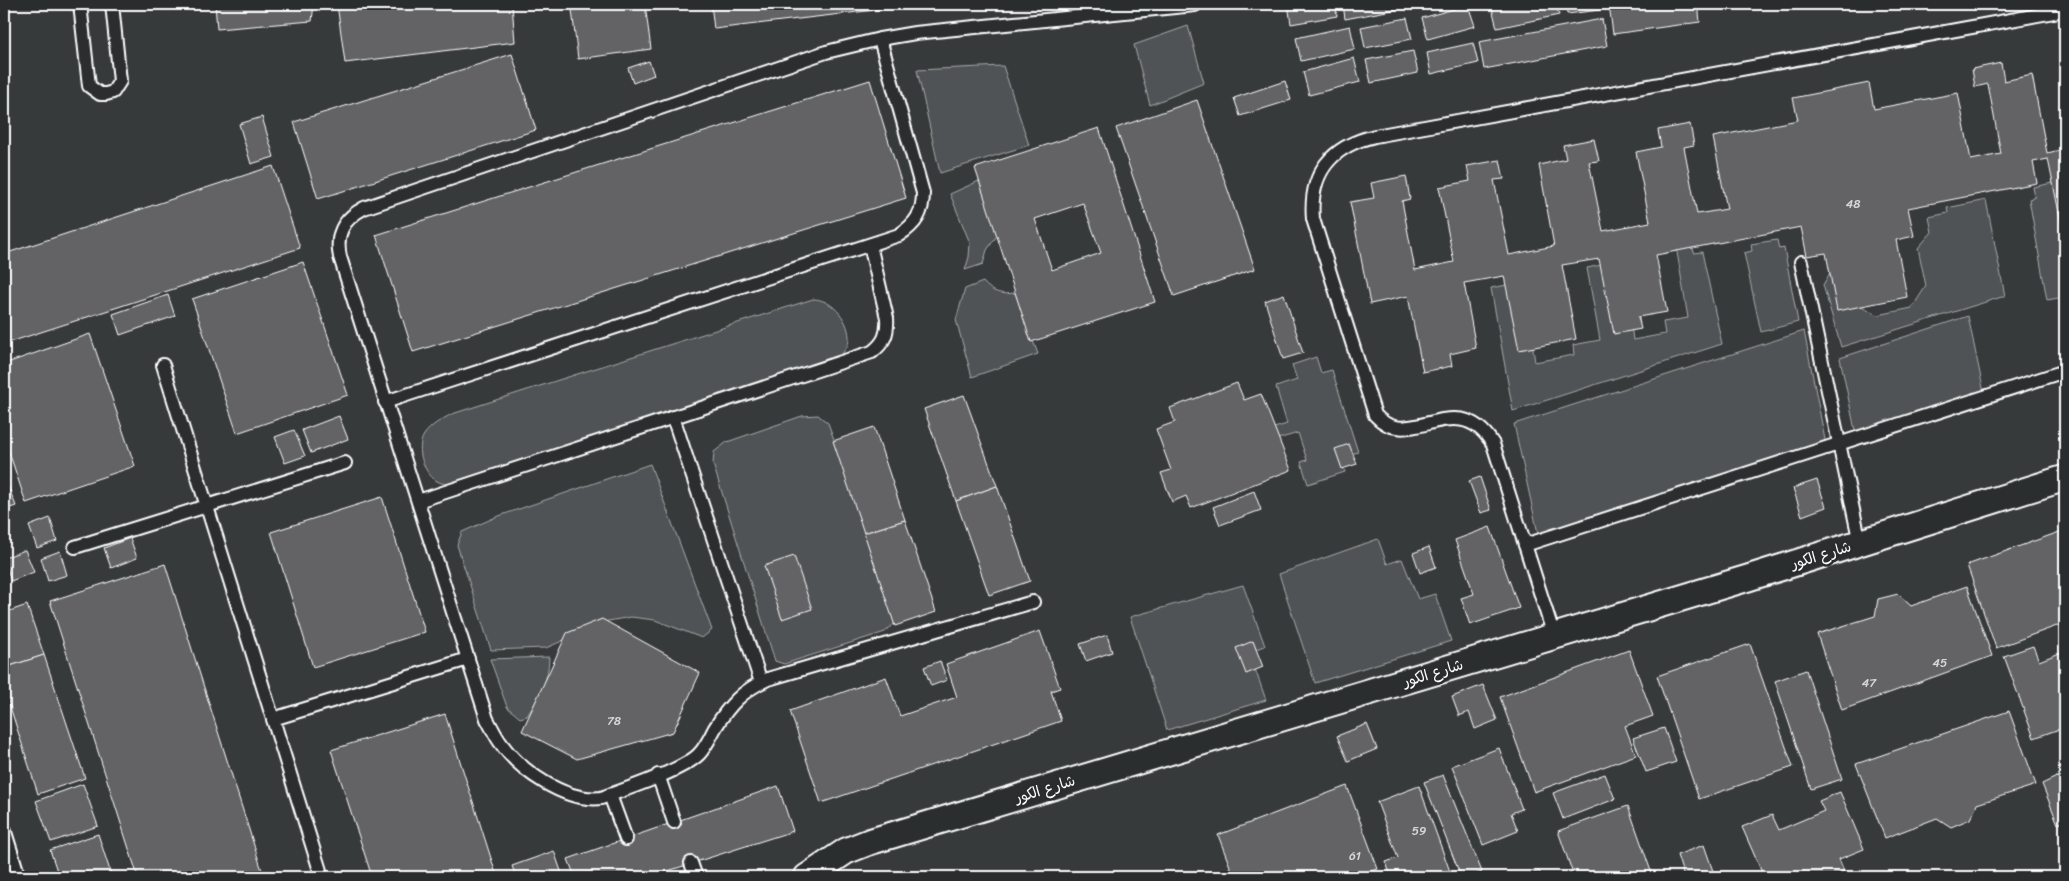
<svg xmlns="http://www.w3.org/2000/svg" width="2069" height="881" font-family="Sriracha,'Playpen Sans Arabic',sans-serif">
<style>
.green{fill:#505354;stroke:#a8a9aa}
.building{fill:#636465;stroke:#fff;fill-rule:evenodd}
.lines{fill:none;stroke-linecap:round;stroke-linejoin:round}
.service-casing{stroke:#fff;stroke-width:16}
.minor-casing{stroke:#fff;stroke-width:29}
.service{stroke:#2a2d2e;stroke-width:12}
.minor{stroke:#2a2d2e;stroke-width:25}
.labels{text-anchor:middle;stroke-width:5;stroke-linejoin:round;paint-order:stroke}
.number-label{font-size:12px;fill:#d8d8d8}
.street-label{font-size:15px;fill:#fff;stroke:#2a2d2e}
</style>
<rect width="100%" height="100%" fill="#373a3b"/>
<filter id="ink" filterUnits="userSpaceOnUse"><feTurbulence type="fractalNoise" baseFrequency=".02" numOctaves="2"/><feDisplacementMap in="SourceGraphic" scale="10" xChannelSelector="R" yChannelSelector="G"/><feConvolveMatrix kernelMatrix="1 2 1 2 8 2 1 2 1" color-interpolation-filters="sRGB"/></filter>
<g filter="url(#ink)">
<g class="green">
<path d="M1188,26L1204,83L1150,105L1134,45Z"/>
<path d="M1003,66L1029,145L940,173L917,70Z"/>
<path d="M2065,165V297L2047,300L2029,199L2035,197L2033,187L2062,181L2059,166Z"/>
<path d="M979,181L998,234L987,250L983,264L965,270L969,257L970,243L950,194Z"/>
<path d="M1986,200L2005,296L1841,347L1823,285L1835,264L1856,303L1878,315L1912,308L1926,286L1918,248L1932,232L1929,217L1948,213L1947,208Z"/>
<path d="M1691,237L1694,253L1702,252L1722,344L1513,411L1491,288L1523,282L1535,362L1574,355L1573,345L1600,340L1587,268L1622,261L1628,250L1640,324L1631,325L1633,340L1665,334L1663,322L1688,318L1675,240Z"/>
<path d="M1777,240L1779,249L1784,248L1798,322L1761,332L1744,253L1752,251L1751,244Z"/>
<path d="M983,282C993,293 1001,295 1015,293L1038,354L972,377L956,320L965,289Z"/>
<path d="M813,299C831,299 848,318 849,337C850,345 843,352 839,358L453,484C447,484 442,484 437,481C424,474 415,449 424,435C431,425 441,420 452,414Z"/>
<path d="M1968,316L1984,393L1856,435L1840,358Z"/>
<path d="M1804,331L1826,445L1539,538L1514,424Z"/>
<path d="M1316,357L1321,373L1332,370L1358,452L1341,457L1345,472L1308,484L1301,462L1307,460L1298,433L1255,446L1252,435L1287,424L1276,387L1297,380L1292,365Z"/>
<path d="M818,415L828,423L896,609V622L885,632L784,664L775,661L713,464L714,452L727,442L802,416Z"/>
<path d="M650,464L712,630L702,638L655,620L631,617L608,621L546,648L491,650L457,545L462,532L496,517Z"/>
<path d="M1378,539L1387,564L1402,559L1418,599L1435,594L1451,641L1315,683L1279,574Z"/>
<path d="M1243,585L1265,646L1249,652L1266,700L1167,730L1130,617Z"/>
<path d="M549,657C549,680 539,697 527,716L520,718L507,707L490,659Z"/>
</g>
<g class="building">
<path d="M215,4H314L312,21L217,29Z"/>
<path d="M337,4H512L515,42L345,63Z"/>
<path d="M621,4H645L651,49L578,59L572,10Z"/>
<path d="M711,4H926L714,29Z"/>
<path d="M1288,4H1335L1337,16L1291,24Z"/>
<path d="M1343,4H1403V8L1345,19Z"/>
<path d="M1491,4H1556L1559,15L1497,28Z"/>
<path d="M1566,4H1599L1600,10L1567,14Z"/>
<path d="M1609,4H1698L1700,22L1613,34Z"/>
<path d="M1468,5L1475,26L1428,39L1422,18Z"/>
<path d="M1407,18L1412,39L1365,48L1361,27Z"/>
<path d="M1602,19L1607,46L1484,69L1479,42Z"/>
<path d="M1350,26L1355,49L1301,61L1296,38Z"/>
<path d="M1473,43L1478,63L1431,74L1427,53Z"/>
<path d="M1413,51L1418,73L1371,83L1366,60Z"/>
<path d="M512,54L536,130L318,199L294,122Z"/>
<path d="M1354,58L1360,82L1309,95L1303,72Z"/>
<path d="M649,61L654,75L633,83L628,68Z"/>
<path d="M2001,63L2004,81L2032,75L2047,153L2065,149V237H2064L2048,159L2033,162L2037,183L1908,208L1914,236L1896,240L1907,297L1837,311L1826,253L1807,256L1801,227L1656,255L1667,312L1638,317L1641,329L1614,334L1599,259L1562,265L1576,339L1519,350L1504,276L1464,283L1476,348L1450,354L1452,366L1423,372L1408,296L1370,304L1350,202L1374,198L1371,183L1406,176L1410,199L1402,201L1415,270L1454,262L1439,187L1470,181L1467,166L1500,160L1504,179L1494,180L1509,255L1554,246L1539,165L1566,159L1563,145L1594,139L1599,161L1589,162L1603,231L1650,222L1636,152L1661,147L1658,130L1690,124L1694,145L1684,147L1697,214L1727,209L1713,137L1798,120L1793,98L1869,83L1874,109L1958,93L1971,160L2001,154L1988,84L1975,87L1972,69Z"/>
<path d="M870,80L906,198L413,352L376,235Z"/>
<path d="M1285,81L1291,100L1240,116L1234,98Z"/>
<path d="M1197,100L1255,269L1174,296L1116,128Z"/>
<path d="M262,117L274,157L251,164L239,124Z"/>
<path d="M1099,128L1155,302L1031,342L975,168ZM1083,203L1101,253L1052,270L1035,219Z"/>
<path d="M273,166L300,248L4,344V254Z"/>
<path d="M303,262L348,395L237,433L192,299Z"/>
<path d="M1284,294L1303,353L1283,359L1265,301Z"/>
<path d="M168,295L175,316L120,335L113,314Z"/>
<path d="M90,334L135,466L26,503L4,437V364Z"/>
<path d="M1237,383L1244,400L1261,394L1291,470L1191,508L1186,496L1172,502L1161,473L1171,470L1156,429L1175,422L1170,408Z"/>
<path d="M964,395L997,486L956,501L924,409Z"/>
<path d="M339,416L348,439L311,453L302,430Z"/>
<path d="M874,427L905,520L864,533L833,441Z"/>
<path d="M294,430L305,456L285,463L275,437Z"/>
<path d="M1349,444L1357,464L1342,469L1335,449Z"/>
<path d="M4,476L16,506L4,510Z"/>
<path d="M1480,477L1491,510L1481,513L1469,481Z"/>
<path d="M1817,480L1826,507L1802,516L1793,488Z"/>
<path d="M997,486L1030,581L989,595L956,501Z"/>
<path d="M1254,491L1261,510L1220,525L1213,507Z"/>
<path d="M382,497L425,632L313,667L271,532Z"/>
<path d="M50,518L57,541L37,548L29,526Z"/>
<path d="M905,520L936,612L895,626L864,533Z"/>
<path d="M1490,527L1519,608L1470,625L1461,598L1474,594L1455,540Z"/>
<path d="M2065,530V623L1996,648L1967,565Z"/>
<path d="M130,538L137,558L111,568L104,548Z"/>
<path d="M1429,547L1436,567L1420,573L1413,553Z"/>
<path d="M25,550L34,572L11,581L4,558Z"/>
<path d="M60,551L67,575L48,581L41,558Z"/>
<path d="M794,556L812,609L782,619L764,566Z"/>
<path d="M165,564L264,877H138L50,601Z"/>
<path d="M1967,586L1992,656L1842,710L1817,634L1875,616L1878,599L1898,594L1911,606Z"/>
<path d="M27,605L44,655L4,668V613Z"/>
<path d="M602,619L700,673L673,732L577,759L522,731L567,633Z"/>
<path d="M1040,631L1060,688L1051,691L1061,721L821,803L790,711L886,677L900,716L957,697L946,664Z"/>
<path d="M1107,635L1112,652L1086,661L1080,644Z"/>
<path d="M1253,641L1263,667L1246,674L1236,648Z"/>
<path d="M1750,644L1793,767L1699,799L1657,676Z"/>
<path d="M2033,646L2039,661L2065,651V727L2034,738L2004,656Z"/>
<path d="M1629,650L1653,716L1625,726L1636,755L1534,792L1500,697Z"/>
<path d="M44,655L85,778L38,794L4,688V668Z"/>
<path d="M940,661L947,680L931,686L924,667Z"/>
<path d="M1806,670L1842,779L1811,789L1775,681Z"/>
<path d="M1483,685L1497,720L1475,729L1469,712L1459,716L1452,697Z"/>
<path d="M2009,711L2036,785L1977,804L1970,819L1951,827L1937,818L1885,838L1856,764Z"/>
<path d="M445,714L497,877H372L331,750Z"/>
<path d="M1367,724L1377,749L1348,761L1337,736Z"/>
<path d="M1664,728L1676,762L1646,772L1633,738Z"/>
<path d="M1499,748L1522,809L1511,813L1518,831L1483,845L1452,766Z"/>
<path d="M2065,773V821L2058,824L2042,784Z"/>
<path d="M1605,774L1615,799L1563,819L1553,793Z"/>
<path d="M1443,775L1482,872L1468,877H1461L1424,782Z"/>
<path d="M83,784L98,826L51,842L36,801Z"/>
<path d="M778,786L793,831L649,877H575L568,859Z"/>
<path d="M1347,786L1378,869L1355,877H1234L1218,835Z"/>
<path d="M1419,786L1452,877H1391L1386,862L1398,858L1377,802Z"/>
<path d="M1840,792L1864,849L1839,859L1844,871L1829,877H1791L1788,871L1772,877H1764L1742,827L1772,815L1779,830L1824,811L1819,801Z"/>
<path d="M1628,806L1653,877H1574L1558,831Z"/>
<path d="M98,834L112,877H59L50,850Z"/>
<path d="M1704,845L1715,877H1684L1677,855Z"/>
<path d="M554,851L563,877H516L512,866Z"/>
<path d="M1539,871L1542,877H1524Z"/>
</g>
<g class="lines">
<g class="service-casing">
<g id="service">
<path d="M80,4L89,86L100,94H106L113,92L120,81L112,4"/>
<path d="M1801,262L1860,543"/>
<path d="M163,365L322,877"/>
<path d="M385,402L899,235C916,224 923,213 923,193L880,39"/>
<path d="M673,417L761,682"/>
<path d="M418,501L872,352C884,343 888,334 887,318L870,245"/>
<path d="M1525,545L2065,371"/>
<path d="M75,547L345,463"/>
<path d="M1033,602L768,679C743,690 729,705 715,728C710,737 706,747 699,754C684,770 624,790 601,798C565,802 520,771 500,742C495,735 491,726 487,719L340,257C335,234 343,219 364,208L826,52L880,39L915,33L1195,5"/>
<path d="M1554,636L1493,444C1456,385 1410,454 1375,415L1313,219C1309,173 1331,146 1375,136L2065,10"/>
<path d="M273,719L468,659"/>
<path d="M658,775L674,822"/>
<path d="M610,795L626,839"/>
<path d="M4,829L19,877"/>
<path d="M691,863L696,877"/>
</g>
</g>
<g class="minor-casing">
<path id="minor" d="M807,877L846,851L869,842L1748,578L2065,478"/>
</g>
<use href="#service" class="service"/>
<use href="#minor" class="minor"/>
</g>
</g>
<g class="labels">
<g class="number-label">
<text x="1853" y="208">48</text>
<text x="1940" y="667">45</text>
<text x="1869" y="687">47</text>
<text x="614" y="725">78</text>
<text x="1419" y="835">59</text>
<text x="1355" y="860">61</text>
</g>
<g class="street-label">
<text transform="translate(1821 555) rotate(-17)" y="5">شارع الكور</text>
<text transform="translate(1433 673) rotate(-17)" y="5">شارع الكور</text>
<text transform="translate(1045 789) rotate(-17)" y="5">شارع الكور</text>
</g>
</g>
<rect width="2069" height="881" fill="none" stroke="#2a2d2e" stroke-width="20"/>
<rect x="10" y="10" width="2049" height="861" fill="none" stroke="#fff" stroke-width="2" filter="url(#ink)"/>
</svg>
